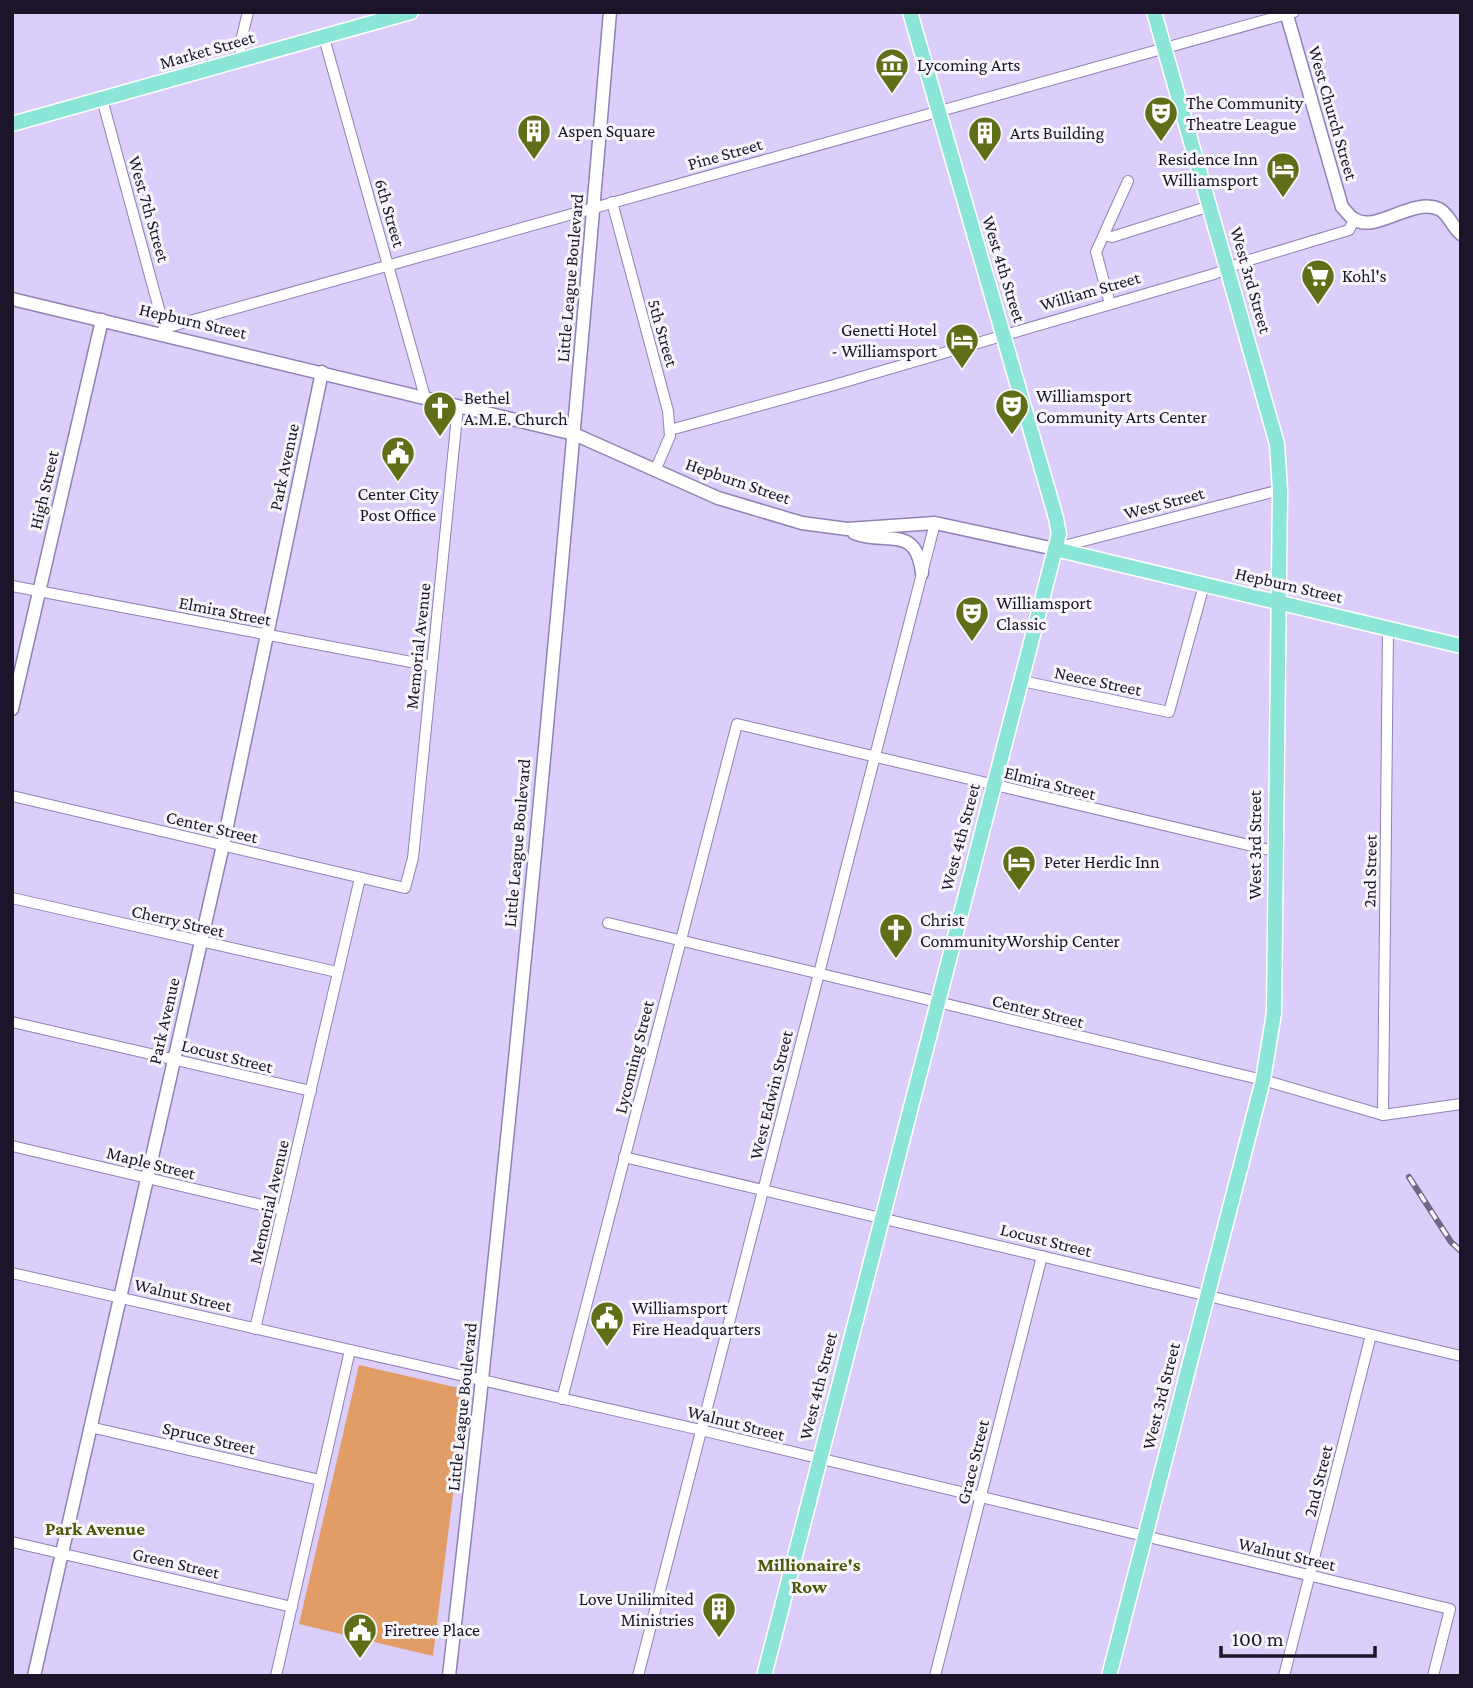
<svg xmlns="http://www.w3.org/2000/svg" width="1473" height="1688" font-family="'Crimson Pro',serif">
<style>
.green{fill:#e29d66}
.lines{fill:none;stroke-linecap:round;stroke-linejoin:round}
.street-casing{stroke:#9181b5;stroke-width:12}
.secondary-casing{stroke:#9181b5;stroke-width:15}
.primary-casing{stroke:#fff;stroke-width:17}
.street{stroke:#fff;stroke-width:10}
.secondary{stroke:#fff;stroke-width:12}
.primary{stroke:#8be6d7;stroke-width:14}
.rail-casing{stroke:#706786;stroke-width:6}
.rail{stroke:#f7f6fc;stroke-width:3.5;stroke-dasharray:10;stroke-linecap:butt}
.labels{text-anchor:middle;stroke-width:6;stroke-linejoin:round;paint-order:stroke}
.street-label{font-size:18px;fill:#1c1529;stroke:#f7f6fc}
.poi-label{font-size:18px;fill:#1c1529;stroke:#f7f6fc;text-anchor:start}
.neighbourhood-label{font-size:19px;font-weight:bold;fill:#4c5803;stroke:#f7f6fc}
</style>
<rect width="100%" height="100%" fill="#dbcefb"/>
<path class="green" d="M359,1365L459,1388L465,1398L433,1656L299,1624Z"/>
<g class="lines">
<g class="street-casing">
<g id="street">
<path d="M324,38L425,397"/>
<path d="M241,60L240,45L248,12"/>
<path d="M102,99L165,331"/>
<path d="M612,202L668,411L670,436L655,471"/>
<path d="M1104,235L1112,237L1210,206"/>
<path d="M1110,304L1096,252L1128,181"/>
<path d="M165,328L1294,12"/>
<path d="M670,430L834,385L1214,274L1243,262L1349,230L1354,220"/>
<path d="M1056,548L1280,490"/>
<path d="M12,586L432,666"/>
<path d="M1022,681L1169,712L1204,585"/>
<path d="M12,796L405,888L413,858L458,406"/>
<path d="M12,898L337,972"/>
<path d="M608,923L1263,1080L1383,1115L1461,1104"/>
<path d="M12,1022L311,1091"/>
<path d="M1383,1115L1388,629"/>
<path d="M12,1146L283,1210"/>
<path d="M624,1157L1461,1356"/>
<path d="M12,1273L701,1430L1450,1609L1433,1676"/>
<path d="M255,1329L360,878"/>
<path d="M562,1399L737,724L1274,851"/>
<path d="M90,1427L320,1480"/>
<path d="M12,1542L292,1607"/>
<path d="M276,1676L350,1350"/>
<path d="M638,1676L935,523"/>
<path d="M935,1676L1042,1256"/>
<path d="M1284,1676L1371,1335"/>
</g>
</g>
<g class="secondary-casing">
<g id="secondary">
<path d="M1286,12L1342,207C1346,211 1350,217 1354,219C1375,234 1412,197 1439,209C1449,214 1452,227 1461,234"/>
<path d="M12,299L574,434L718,498L802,523L847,529L935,523L1055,549"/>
<path d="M854,533C886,546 916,523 922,573"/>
<path d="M12,709L102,320"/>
<path d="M34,1676L223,845L322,372"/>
<path d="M449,1676C513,1122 563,567 610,12"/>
</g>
</g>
<g class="primary-casing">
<g id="primary">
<path d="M12,124L411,12"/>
<path d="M1055,549L1461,646"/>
<path d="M764,1676L1059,534L1056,518L910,12"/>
<path d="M1109,1676L1263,1080L1274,1013L1280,490L1277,444L1154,12"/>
</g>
</g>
<use href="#street" class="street"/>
<use href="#secondary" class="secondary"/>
<use href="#primary" class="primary"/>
<g class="rail-casing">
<path id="rail" d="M1409,1177L1451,1242L1461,1251"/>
</g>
<use href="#rail" class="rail"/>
</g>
<defs>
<g id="museum-pin" transform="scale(1.75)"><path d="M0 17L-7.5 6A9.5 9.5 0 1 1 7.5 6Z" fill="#606e18" stroke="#f7f6fc"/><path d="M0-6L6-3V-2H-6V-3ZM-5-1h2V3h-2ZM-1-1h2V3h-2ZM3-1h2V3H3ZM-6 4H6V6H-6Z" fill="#fff"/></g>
<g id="theatre-pin" transform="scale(1.75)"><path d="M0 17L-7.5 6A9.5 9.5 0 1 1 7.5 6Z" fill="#606e18" stroke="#f7f6fc"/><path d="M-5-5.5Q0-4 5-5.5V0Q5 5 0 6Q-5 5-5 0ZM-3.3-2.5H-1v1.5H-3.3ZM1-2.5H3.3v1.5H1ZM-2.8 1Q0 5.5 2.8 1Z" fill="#fff"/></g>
<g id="building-pin" transform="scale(1.75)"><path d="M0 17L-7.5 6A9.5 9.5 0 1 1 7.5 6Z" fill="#606e18" stroke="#f7f6fc"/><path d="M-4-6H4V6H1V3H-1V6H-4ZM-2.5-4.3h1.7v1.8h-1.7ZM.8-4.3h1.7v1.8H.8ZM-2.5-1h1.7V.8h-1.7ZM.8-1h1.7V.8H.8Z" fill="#fff"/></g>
<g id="hotel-pin" transform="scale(1.75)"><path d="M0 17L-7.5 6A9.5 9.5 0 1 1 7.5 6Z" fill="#606e18" stroke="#f7f6fc"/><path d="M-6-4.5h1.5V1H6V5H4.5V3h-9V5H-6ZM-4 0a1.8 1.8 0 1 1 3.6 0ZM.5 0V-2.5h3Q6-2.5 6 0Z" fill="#fff"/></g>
<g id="supermarket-pin" transform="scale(1.75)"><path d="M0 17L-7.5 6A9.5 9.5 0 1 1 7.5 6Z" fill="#606e18" stroke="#f7f6fc"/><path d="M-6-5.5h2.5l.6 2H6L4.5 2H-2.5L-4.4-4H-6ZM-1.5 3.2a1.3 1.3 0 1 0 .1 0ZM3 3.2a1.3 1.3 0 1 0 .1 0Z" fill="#fff"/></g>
<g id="church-pin" transform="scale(1.75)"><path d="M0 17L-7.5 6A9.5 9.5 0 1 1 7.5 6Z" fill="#606e18" stroke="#f7f6fc"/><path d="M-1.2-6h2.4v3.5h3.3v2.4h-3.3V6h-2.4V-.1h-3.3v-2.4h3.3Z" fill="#fff"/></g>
<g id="civic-pin" transform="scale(1.75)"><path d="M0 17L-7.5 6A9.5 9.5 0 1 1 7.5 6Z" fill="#606e18" stroke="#f7f6fc"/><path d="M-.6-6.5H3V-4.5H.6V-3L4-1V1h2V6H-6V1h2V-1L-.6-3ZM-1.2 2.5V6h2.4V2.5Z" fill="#fff"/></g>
</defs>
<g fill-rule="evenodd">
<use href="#museum-pin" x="892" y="65"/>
<use href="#theatre-pin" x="1161" y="113"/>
<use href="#building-pin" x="534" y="131"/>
<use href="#building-pin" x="985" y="133"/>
<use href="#hotel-pin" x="1283" y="169"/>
<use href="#supermarket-pin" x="1318" y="276"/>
<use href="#hotel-pin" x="962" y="340"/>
<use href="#theatre-pin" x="1012" y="406"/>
<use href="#church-pin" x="440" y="408"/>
<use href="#civic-pin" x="398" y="453"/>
<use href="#theatre-pin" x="972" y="613"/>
<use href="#hotel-pin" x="1019" y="862"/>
<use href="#church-pin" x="896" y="930"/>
<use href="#civic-pin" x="607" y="1318"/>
<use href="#building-pin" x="719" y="1609"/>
<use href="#civic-pin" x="360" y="1630"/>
</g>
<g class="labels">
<g class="street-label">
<text transform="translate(207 50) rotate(-16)" y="6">Market Street</text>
<text transform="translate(1333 113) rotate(74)" y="6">West Church Street</text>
<text transform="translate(725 154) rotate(-16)" y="6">Pine Street</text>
<text transform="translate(149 209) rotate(74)" y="6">West 7th Street</text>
<text transform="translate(390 213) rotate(74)" y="6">6th Street</text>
<text transform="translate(1004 269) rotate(73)" y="6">West 4th Street</text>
<text transform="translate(570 278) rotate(-85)" y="6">Little League Boulevard</text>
<text transform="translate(1251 280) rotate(74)" y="6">West 3rd Street</text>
<text transform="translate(1090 291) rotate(-16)" y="6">William Street</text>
<text transform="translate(193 321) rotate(13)" y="6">Hepburn Street</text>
<text transform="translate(663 333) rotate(74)" y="6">5th Street</text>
<text transform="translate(284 467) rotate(-78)" y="6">Park Avenue</text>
<text transform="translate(738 481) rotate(19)" y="6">Hepburn Street</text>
<text transform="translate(44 490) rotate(-77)" y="6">High Street</text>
<text transform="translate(1164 503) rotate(-15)" y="6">West Street</text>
<text transform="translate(1289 585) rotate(13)" y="6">Hepburn Street</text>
<text transform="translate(225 611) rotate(11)" y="6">Elmira Street</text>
<text transform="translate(418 646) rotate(-84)" y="6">Memorial Avenue</text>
<text transform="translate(1098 681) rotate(12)" y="6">Neece Street</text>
<text transform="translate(1050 783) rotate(14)" y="6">Elmira Street</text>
<text transform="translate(212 827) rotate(13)" y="6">Center Street</text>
<text transform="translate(960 837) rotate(-75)" y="6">West 4th Street</text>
<text transform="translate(517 843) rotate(-85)" y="6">Little League Boulevard</text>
<text transform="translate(1255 845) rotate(-90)" y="6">West 3rd Street</text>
<text transform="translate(1370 871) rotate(-89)" y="6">2nd Street</text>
<text transform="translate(178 921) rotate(13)" y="6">Cherry Street</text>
<text transform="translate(1038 1011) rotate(14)" y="6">Center Street</text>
<text transform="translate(164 1021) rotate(-77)" y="6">Park Avenue</text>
<text transform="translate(227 1056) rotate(14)" y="6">Locust Street</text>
<text transform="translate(634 1057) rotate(-76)" y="6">Lycoming Street</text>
<text transform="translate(771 1095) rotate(-76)" y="6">West Edwin Street</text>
<text transform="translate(151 1163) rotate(14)" y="6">Maple Street</text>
<text transform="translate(269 1202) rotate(-77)" y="6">Memorial Avenue</text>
<text transform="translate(1046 1240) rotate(14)" y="6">Locust Street</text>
<text transform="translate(183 1295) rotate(13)" y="6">Walnut Street</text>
<text transform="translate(818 1386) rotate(-76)" y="6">West 4th Street</text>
<text transform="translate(1161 1396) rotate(-76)" y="6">West 3rd Street</text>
<text transform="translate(462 1407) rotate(-84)" y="6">Little League Boulevard</text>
<text transform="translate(736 1423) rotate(14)" y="6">Walnut Street</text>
<text transform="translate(209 1438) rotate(13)" y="6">Spruce Street</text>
<text transform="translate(973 1462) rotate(-76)" y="6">Grace Street</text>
<text transform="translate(1318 1481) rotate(-76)" y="6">2nd Street</text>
<text transform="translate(1287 1554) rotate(13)" y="6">Walnut Street</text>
<text transform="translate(176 1563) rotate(13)" y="6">Green Street</text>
</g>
<g class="poi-label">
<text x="917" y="71">Lycoming Arts</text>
<text x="1186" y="109">The Community<tspan x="1186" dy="21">Theatre League</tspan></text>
<text x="558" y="137">Aspen Square</text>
<text x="1010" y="139">Arts Building</text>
<text x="1258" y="165" text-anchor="end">Residence Inn<tspan x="1258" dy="21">Williamsport</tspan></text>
<text x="1342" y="282">Kohl's</text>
<text x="937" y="336" text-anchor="end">Genetti Hotel<tspan x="937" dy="21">- Williamsport</tspan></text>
<text x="1036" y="402">Williamsport<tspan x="1036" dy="21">Community Arts Center</tspan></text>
<text x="464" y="404">Bethel<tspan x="464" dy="21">A.M.E. Church</tspan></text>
<text x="398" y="500" text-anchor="middle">Center City<tspan x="398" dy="21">Post Office</tspan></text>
<text x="996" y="609">Williamsport<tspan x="996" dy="21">Classic</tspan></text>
<text x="1044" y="868">Peter Herdic Inn</text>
<text x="920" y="926">Christ<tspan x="920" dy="21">CommunityWorship Center</tspan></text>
<text x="632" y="1314">Williamsport<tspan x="632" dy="21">Fire Headquarters</tspan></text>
<text x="694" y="1605" text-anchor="end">Love Unilimited<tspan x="694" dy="21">Ministries</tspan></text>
<text x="384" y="1636">Firetree Place</text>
</g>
<g class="neighbourhood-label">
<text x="95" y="1535">Park Avenue</text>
<text x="809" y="1571">Millionaire's<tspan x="809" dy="22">Row</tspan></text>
</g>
</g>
<rect width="1473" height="1688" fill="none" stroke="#1c1529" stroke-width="28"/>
<path d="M1221 1646v10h154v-10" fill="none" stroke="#1c1529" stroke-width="3.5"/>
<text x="1232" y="1646" font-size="21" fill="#1c1529" stroke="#f7f6fc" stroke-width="5" paint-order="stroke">100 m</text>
</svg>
